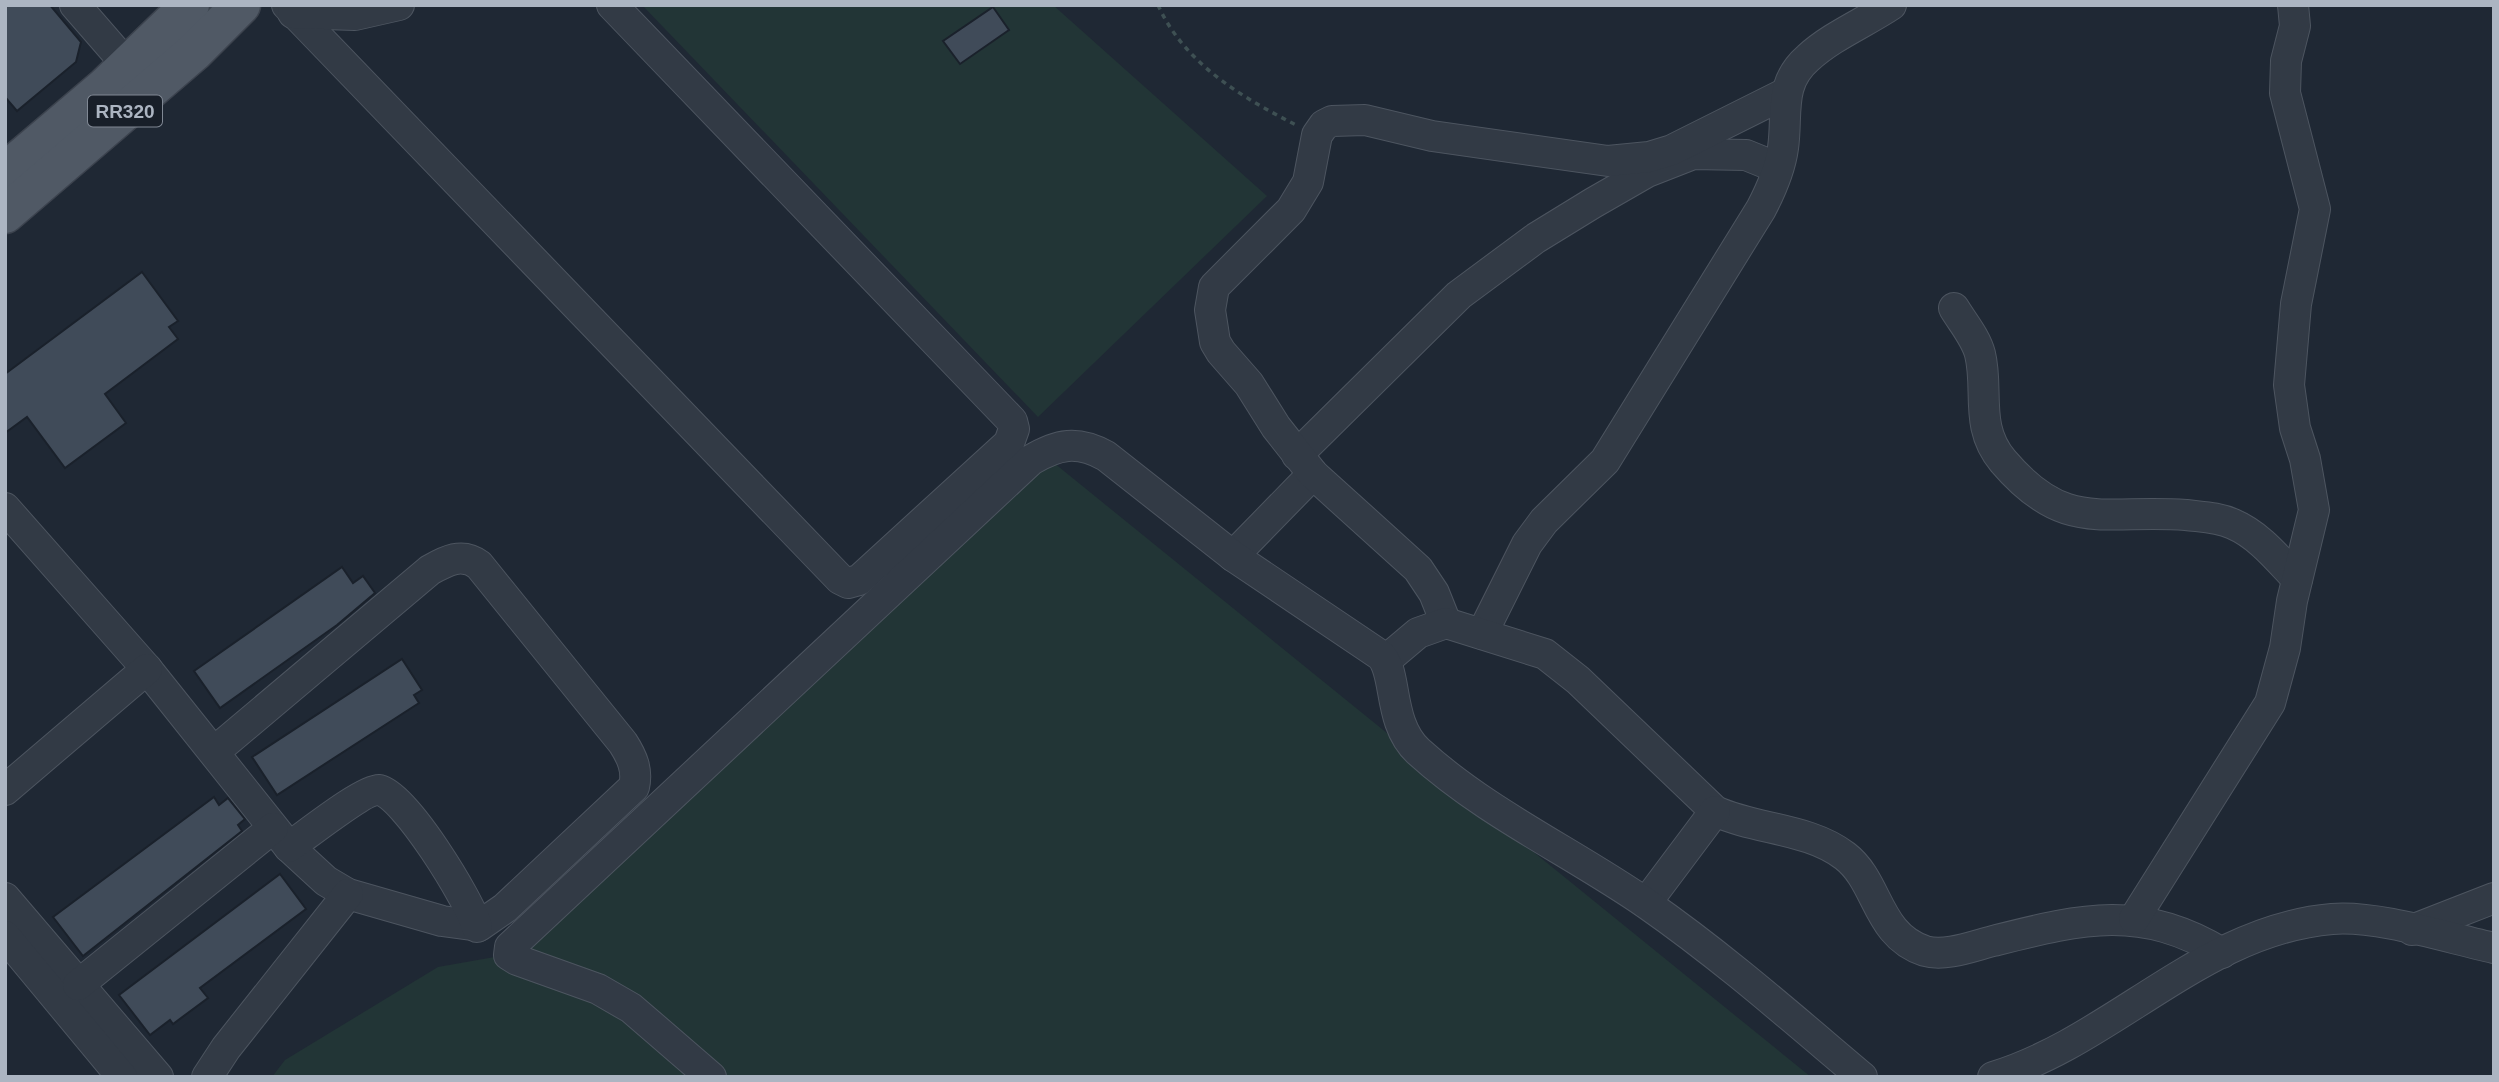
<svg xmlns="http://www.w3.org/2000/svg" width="2499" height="1082" font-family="Helvetica,sans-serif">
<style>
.green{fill:#223536}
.building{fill:#404b59;stroke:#1a212b;stroke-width:2}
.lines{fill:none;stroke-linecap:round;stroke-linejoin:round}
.minor-casing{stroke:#4d5560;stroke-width:32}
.major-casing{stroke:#3c434e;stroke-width:41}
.path{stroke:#3e5053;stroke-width:3.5;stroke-dasharray:5 5;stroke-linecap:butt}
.minor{stroke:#323a45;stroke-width:30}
.major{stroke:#505965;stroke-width:38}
.labels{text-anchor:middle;stroke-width:5;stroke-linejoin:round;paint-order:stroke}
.shield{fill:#181f29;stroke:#808894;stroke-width:2}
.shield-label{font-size:19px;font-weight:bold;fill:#acb5c2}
</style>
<rect width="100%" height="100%" fill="#1f2834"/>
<g class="green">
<path d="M642,5H1053L1267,196L1038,417Z"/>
<path d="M1043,454L1811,1077H272L285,1060L438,967L506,955Z"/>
</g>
<g class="building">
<path d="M5,5H50L81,42L76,62L17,111L5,97Z"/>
<path d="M993,7L1009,30L960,64L943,41Z"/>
<path d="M142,272L178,321L169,327L178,339L105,394L126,423L65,468L27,417L5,433V374Z"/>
<path d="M342,567L353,583L363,576L375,593L337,625L220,708L194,671Z"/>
<path d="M402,659L422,690L414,695L419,703L277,795L252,757Z"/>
<path d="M214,797L219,805L228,798L245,819L238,825L242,831L83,956L53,917Z"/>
<path d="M280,874L306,909L200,988L208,998L173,1024L170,1020L150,1035L119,995Z"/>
</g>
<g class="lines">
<g class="minor-casing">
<g id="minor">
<path d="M75,5L128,66"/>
<path d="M287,5L840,579L848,583L859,580L1009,443L1014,429L1012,421L612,5"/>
<path d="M293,13L355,15L399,5"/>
<path d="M1954,308C1963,323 1976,338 1980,354C1989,390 1974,427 2003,461C2065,534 2103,509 2186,515C2202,517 2218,517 2233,524C2259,535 2278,559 2297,579"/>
<path d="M1297,455L1459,295L1536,238L1593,203L1647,172L1693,154L1746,155L1778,168"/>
<path d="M5,508L147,669L289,847L326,881L348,894L442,921L479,926L505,908L634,787C638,770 632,757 623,743L479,565C462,552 446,561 430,570L214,752"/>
<path d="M1233,556L1313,474"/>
<path d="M1446,623L1434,593L1418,569L1313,474L1276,427L1249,384L1221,352L1215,342L1210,310L1214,287L1291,210L1308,182L1317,135L1324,125L1332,121L1365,120L1432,136L1608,161L1649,157L1672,150L1786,93"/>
<path d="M1482,634L1527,544L1544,521L1605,461L1761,209C1771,190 1780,170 1783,148C1788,114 1778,84 1808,58C1832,36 1864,23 1891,5"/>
<path d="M1386,660L1418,633L1446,623L1545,654L1578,680L1715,811C1756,830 1809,828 1845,856C1879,882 1876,935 1925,951C1945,957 1973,946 1993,941C2081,919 2140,903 2222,953"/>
<path d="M5,790L147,669"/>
<path d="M289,847C304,837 364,789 379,790C403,792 471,902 477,927"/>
<path d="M5,898L158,1077"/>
<path d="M1646,903L1715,811"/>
<path d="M2134,919L2270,703L2285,648L2292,601L2314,510L2305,459L2295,428L2289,385L2296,304L2315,209L2285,93L2286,61L2295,26L2293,5"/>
<path d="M2412,930L2494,898"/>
<path d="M5,936L122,1077"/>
<path d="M78,985L273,828"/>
<path d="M207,1077L226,1048L348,894"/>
<path d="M711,1077L631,1008L598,989L517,960L509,955L510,947L1031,460C1058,444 1077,440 1106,456L1233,556L1380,655C1398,671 1387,722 1418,751C1486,813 1572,852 1647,904C1723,957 1792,1018 1862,1077"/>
<path d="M1993,1077C2113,1041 2202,930 2332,919C2377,915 2448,938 2494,948"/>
</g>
</g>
<g class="major-casing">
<g id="major">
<path d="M5,172L106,86L190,5"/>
<path d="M5,214L194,52L241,5"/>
</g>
</g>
<path class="path" d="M1158,5C1184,63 1241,97 1296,125"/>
<use href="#minor" class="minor"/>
<use href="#major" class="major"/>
</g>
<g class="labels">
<rect class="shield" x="88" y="95.5" width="74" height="31" rx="5"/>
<g class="shield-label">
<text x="125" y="118">RR320</text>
</g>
</g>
<rect width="2499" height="1082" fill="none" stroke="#acb5c2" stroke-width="14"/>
</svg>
